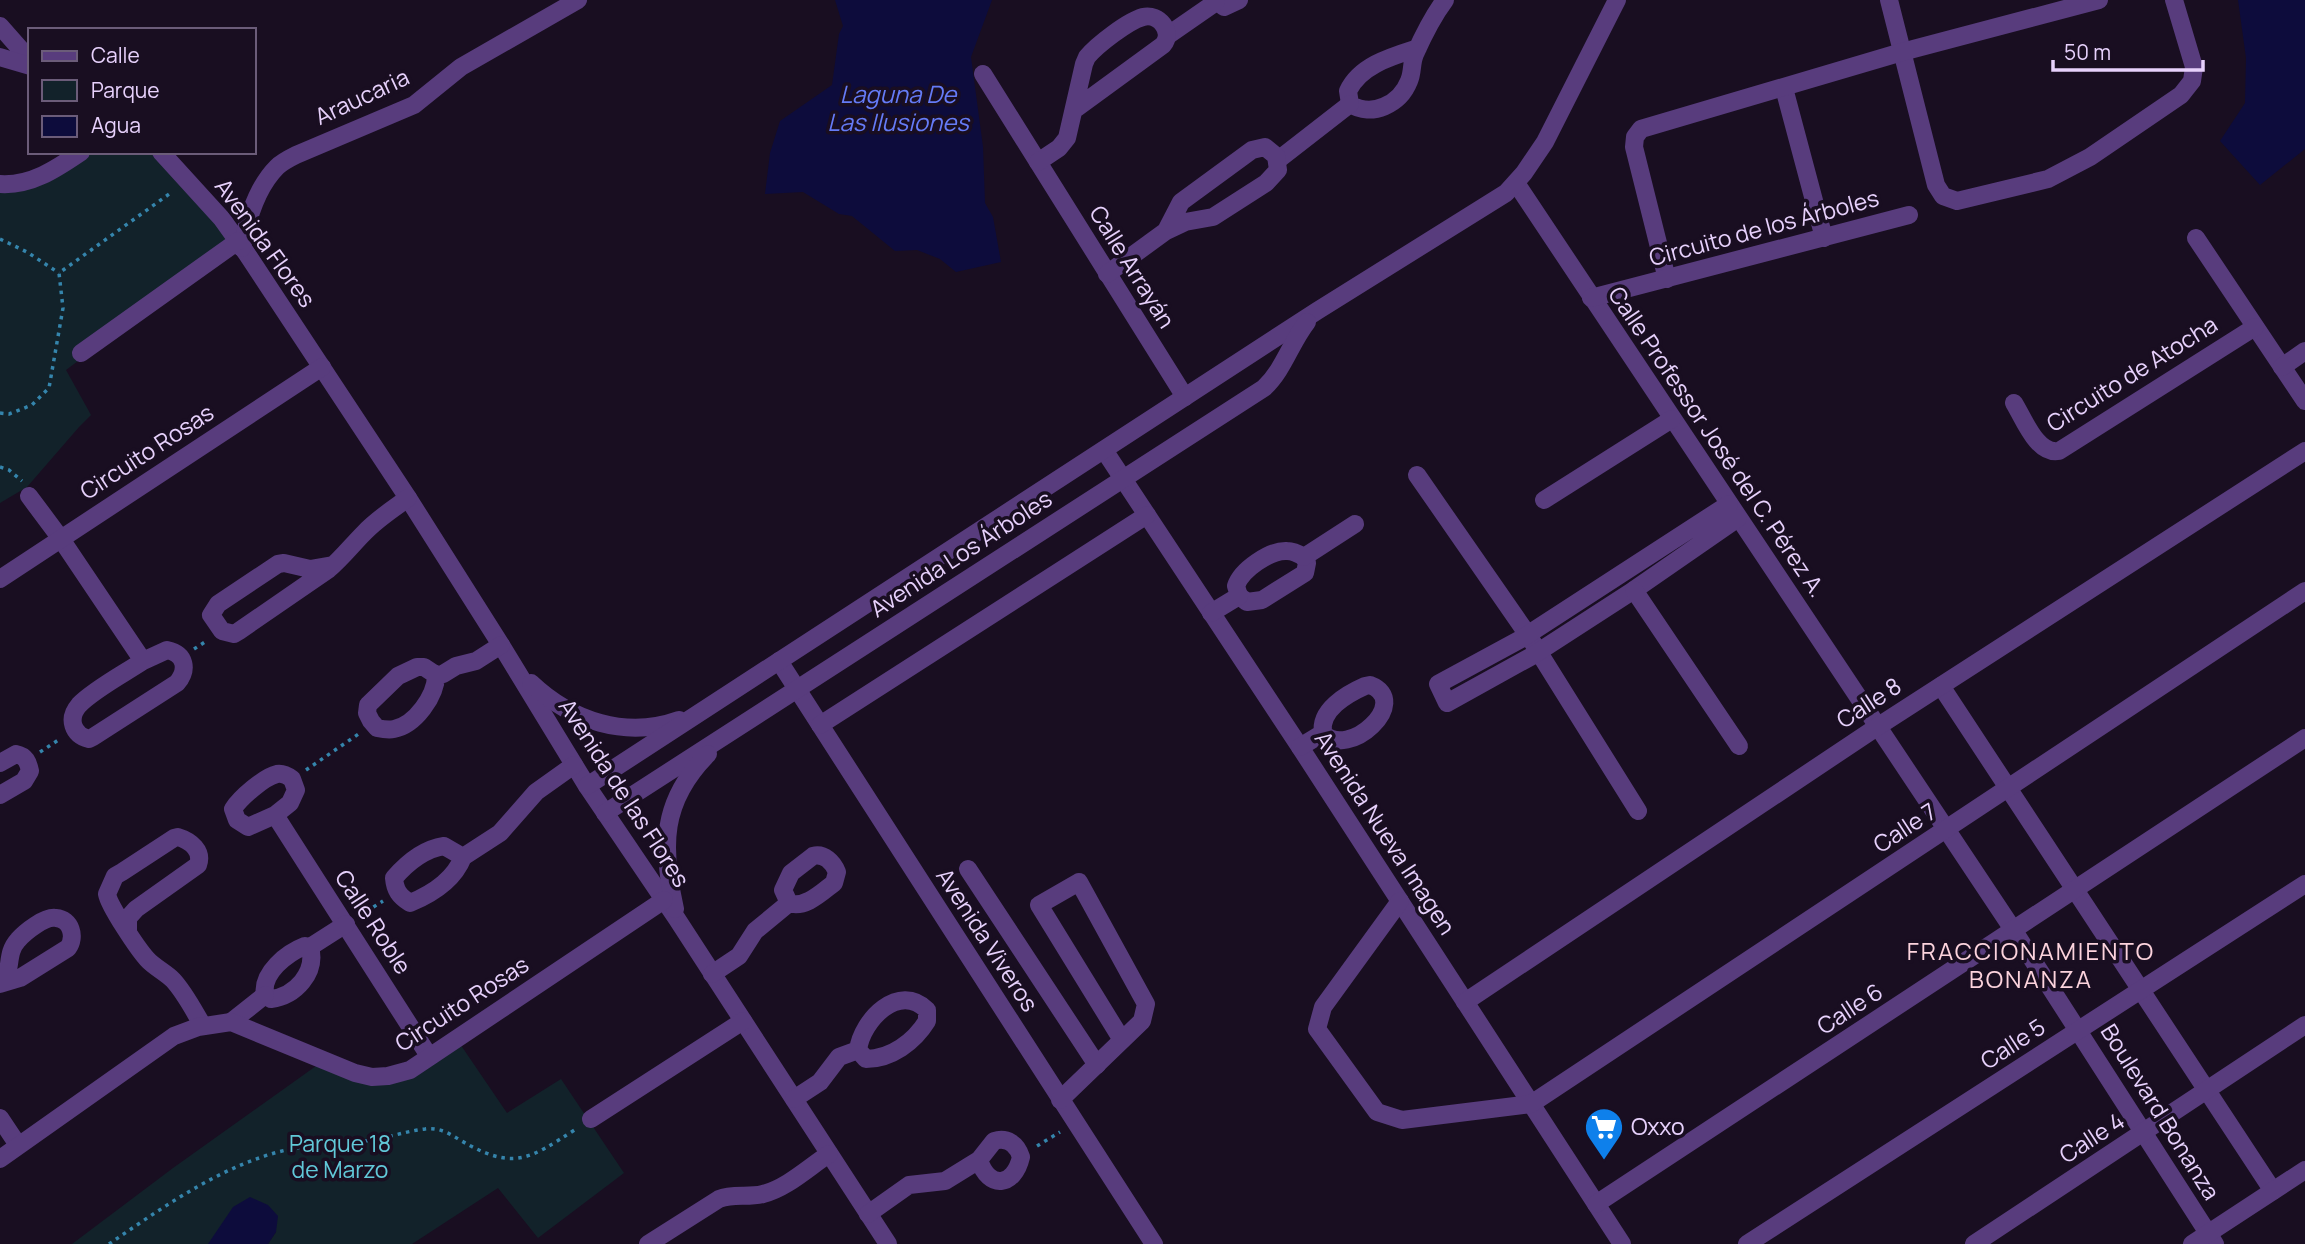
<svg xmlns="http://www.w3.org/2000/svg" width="2305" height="1244" font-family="Manrope,sans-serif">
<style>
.green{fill:#12222a}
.water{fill:#0d0c3c}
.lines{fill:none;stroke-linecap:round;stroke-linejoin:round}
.path{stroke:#3585ac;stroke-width:3.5;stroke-dasharray:3.5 5;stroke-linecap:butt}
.minor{stroke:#583c7d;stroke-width:18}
.labels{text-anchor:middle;stroke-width:7;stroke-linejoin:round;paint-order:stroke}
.street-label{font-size:23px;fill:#e7d1fc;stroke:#190e21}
.poi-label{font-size:23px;fill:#e7d1fc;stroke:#190e21;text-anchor:start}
.park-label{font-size:23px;fill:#61c8d8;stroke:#190e21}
.water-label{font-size:24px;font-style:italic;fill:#657bf6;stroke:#190e21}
.neighbourhood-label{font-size:24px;letter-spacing:2px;fill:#fcd3dd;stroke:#190e21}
</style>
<rect width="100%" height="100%" fill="#190e21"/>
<g class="green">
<path d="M90,152H157L238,241L66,370L91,415L79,427L27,487L0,503V188L58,172Z"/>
<path d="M456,1038L507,1113L561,1079L624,1173L538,1238L498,1188L412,1244H268L276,1232L208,1244H72L173,1168L323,1061L388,1076Z"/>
</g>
<g class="water">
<path d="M835,0H992L971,57L983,147L985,203L993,217L1001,262L956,272L940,259L917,250L895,251L852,216L839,214L803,192L765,194L770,153L780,121L832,85L839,34L843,26Z"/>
<path d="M2238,0H2305V149L2260,185L2220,141L2245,103L2246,58Z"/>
<path d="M250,1197L268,1205L278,1216L276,1232L268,1244H208L233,1207Z"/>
</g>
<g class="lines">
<g class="path">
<path d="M0,239L27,252L59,273"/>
<path d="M0,413L9,414L32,405L49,388L63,308L59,273L172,192"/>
<path d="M0,467L9,470L22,481"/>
<path d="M194,649L208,640"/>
<path d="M40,752L60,739"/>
<path d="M306,770L360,733"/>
<path d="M359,916L383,901"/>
<path d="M1037,1146L1060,1132"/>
<path d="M109,1244C156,1212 208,1175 262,1157C301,1143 334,1145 373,1140C390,1137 407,1131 425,1129C438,1127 449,1133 460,1140C513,1171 528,1160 576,1129"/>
</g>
<g class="minor">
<path d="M1215,0L1224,7L1239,0"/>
<path d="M1889,0L1936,185L1943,196L1957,201L2048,179L2090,157L2181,95L2192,81L2194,67L2174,0"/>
<path d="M0,26L30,60"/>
<path d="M1167,36L1216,2"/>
<path d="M1418,48C1393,56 1360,65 1348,91L1350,104C1372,118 1400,104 1409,81C1413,72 1411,63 1415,54C1423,36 1433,16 1445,0"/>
<path d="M0,57L30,66"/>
<path d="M983,74L1185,397"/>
<path d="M1784,88L1824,238"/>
<path d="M161,152L222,219L247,254L408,498L501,645L587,786L677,919L888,1244"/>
<path d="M1278,160L1350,104"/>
<path d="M1038,162L1059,148L1067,138L1084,64L1087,57C1097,45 1128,21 1143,17C1159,13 1174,32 1163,45L1074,110"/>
<path d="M1516,183L2014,931L2215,1244"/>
<path d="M0,184C31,186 56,169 81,152"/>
<path d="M2196,238L2305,401"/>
<path d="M242,248C247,220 257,187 277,167C282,162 290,158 296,155L414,105L461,67L578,0"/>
<path d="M1107,274L1166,231L1185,222L1213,217L1266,183L1278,170L1276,156L1265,147L1252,150L1181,202L1166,231"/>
<path d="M1667,279L1634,147L1635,137L1641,129L1902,52L2099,0"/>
<path d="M1591,298L1909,215"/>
<path d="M81,353L238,241"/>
<path d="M2282,367L2305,351"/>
<path d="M2014,403C2024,419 2037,455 2059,451L2255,327"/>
<path d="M1104,450L1300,747L1622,1244"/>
<path d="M1417,475L1528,635L1638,811"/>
<path d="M29,496L61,539L143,661L167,650C186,654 188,670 177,683L93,737L89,739C73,735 67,719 79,705C93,690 125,673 143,661"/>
<path d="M1544,500L1672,419"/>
<path d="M1729,504L1521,639L1438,684L1447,703L1532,656L1634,590L1738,518"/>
<path d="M333,565L310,569L284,563L278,564L218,604L211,615L222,631L234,634L239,631L329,569C342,558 352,545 364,533C377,519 393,509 408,498"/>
<path d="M0,579L322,367"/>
<path d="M1634,590L1739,746"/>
<path d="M1239,596L1247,602L1262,600L1305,573L1307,563L1304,557"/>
<path d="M1211,613L1239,596L1236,586C1241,570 1270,550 1287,551C1294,551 1299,554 1304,557L1355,524"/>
<path d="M779,661L1154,1244"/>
<path d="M436,675C436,696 415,725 394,729C389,730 382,729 377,728L371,721L367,713L368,705L398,676L417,667H424L436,675L443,674L456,666L476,661L501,645"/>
<path d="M531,683C571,721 626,739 679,720"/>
<path d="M1941,686L2273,1191"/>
<path d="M820,725L1147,515"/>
<path d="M1300,747L1323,733C1319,710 1347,694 1365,686L1370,685C1413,701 1348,761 1323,733"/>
<path d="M0,763L16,754C26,756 28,762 30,771L24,781L0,795"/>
<path d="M587,786L1317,311L1506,193L1524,173L1545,142L1617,0"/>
<path d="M605,813L1264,388C1284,369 1290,344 1307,322"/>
<path d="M275,815L290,803L296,790L292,779C288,776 283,773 277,774C264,777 240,798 233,809L237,820L248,827L275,815L429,1056"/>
<path d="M463,857C454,880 432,894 410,903C399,896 395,890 394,878C407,863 424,849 444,846L463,857L500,833L536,792L574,765"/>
<path d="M968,869L1097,1065"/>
<path d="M1400,901L1323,1007L1317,1029L1377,1112L1402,1120L1531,1104L2305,591"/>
<path d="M675,909C661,847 661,801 708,754"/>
<path d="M128,932V918L136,909L198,865C203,851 191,841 178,837L174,838L122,872L115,876L107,894C109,906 138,949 147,959C154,967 165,972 173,980C185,993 194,1011 203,1026"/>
<path d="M310,947C317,973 295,996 271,999L265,995C261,973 287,953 305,946L310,947L346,924"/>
<path d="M712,974L739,956L755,931L789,903C805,909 822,892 834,883L837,872C833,862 824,853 813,856L791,873L783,890L789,903"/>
<path d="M0,984L20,978L68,948C76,937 71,919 56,918C45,916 25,932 18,940C6,953 12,968 4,981"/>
<path d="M1465,1002L1877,727L2305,451"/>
<path d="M231,1022L265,995"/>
<path d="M794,1099L820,1082L839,1057L858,1050L866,1059C891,1059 914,1042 927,1021V1010C899,982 862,1020 858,1050"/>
<path d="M1060,1100L1142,1021L1146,1004L1079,882L1039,905L1122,1040"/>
<path d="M0,1118L18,1145"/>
<path d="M591,1119L743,1021"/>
<path d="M0,1159L174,1036L198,1027L231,1022L355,1073L372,1077L388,1076L410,1070L664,900"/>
<path d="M1596,1204L2305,738"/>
<path d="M868,1214L909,1185L945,1181L979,1160L994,1141C1007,1137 1017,1144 1021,1157C1014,1187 989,1190 979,1160"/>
<path d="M648,1244L719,1199C733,1193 748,1198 763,1194C787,1188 809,1167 829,1154"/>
<path d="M1747,1244L2305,884"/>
<path d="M1974,1244L2305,1025"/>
<path d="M2192,1244L2305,1170"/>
</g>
</g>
<defs>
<g id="supermarket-pin" transform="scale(2.0125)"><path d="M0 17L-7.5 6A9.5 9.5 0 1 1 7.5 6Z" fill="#0e80eb" stroke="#190e21"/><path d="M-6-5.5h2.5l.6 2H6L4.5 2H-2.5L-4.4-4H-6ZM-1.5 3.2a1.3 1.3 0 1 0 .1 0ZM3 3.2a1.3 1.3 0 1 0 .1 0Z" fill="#fff"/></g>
</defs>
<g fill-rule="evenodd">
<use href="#supermarket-pin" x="1604" y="1127"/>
</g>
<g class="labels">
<g class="street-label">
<text transform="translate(362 97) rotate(-25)" y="8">Araucaria</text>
<text transform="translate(1764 228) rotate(-15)" y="8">Circuito de los Árboles</text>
<text transform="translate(265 243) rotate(54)" y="8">Avenida Flores</text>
<text transform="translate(1132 267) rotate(58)" y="8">Calle Arrayán</text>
<text transform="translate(2132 374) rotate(-32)" y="8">Circuito de Atocha</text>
<text transform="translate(1717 442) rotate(56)" y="8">Calle Professor José del C. Pérez A.</text>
<text transform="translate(147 452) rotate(-33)" y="8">Circuito Rosas</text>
<text transform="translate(961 554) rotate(-33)" y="8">Avenida Los Árboles</text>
<text transform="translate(1869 703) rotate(-33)" y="8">Calle 8</text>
<text transform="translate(624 793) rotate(57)" y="8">Avenida de las Flores</text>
<text transform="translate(1905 828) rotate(-33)" y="8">Calle 7</text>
<text transform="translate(1385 833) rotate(57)" y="8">Avenida Nueva Imagen</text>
<text transform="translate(373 922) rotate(57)" y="8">Calle Roble</text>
<text transform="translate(987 940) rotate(57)" y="8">Avenida Viveros</text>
<text transform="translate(462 1004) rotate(-33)" y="8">Circuito Rosas</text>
<text transform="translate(1850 1009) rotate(-33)" y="8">Calle 6</text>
<text transform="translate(2013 1044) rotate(-33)" y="8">Calle 5</text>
<text transform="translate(2160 1112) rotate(58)" y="8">Boulevard Bonanza</text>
<text transform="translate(2092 1138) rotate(-33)" y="8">Calle 4</text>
</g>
<g class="poi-label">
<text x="1631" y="1135">Oxxo</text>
</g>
<g class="park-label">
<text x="340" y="1152">Parque 18<tspan x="340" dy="26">de Marzo</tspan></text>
</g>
<g class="water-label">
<text x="898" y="103">Laguna De<tspan x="898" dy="28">Las Ilusiones</tspan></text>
</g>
<g class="neighbourhood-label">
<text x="2031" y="960">FRACCIONAMIENTO<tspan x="2031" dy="28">BONANZA</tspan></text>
</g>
</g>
<rect x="28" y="28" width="228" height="126" fill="#190e21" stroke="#6b5c79" stroke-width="2"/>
<rect x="42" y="51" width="35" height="10" fill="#583c7d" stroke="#6b5c79" stroke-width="2"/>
<text x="91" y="63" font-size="21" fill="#e7d1fc">Calle</text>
<rect x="42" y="80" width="35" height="21" fill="#12222a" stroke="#6b5c79" stroke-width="2"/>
<text x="91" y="98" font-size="21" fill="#e7d1fc">Parque</text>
<rect x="42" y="116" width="35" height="21" fill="#0d0c3c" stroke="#6b5c79" stroke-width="2"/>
<text x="91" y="133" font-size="21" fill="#e7d1fc">Agua</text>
<path d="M2053 60v10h150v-10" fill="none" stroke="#e7d1fc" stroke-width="3.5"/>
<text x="2064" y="60" font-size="21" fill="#e7d1fc" stroke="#190e21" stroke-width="5" paint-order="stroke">50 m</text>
</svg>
